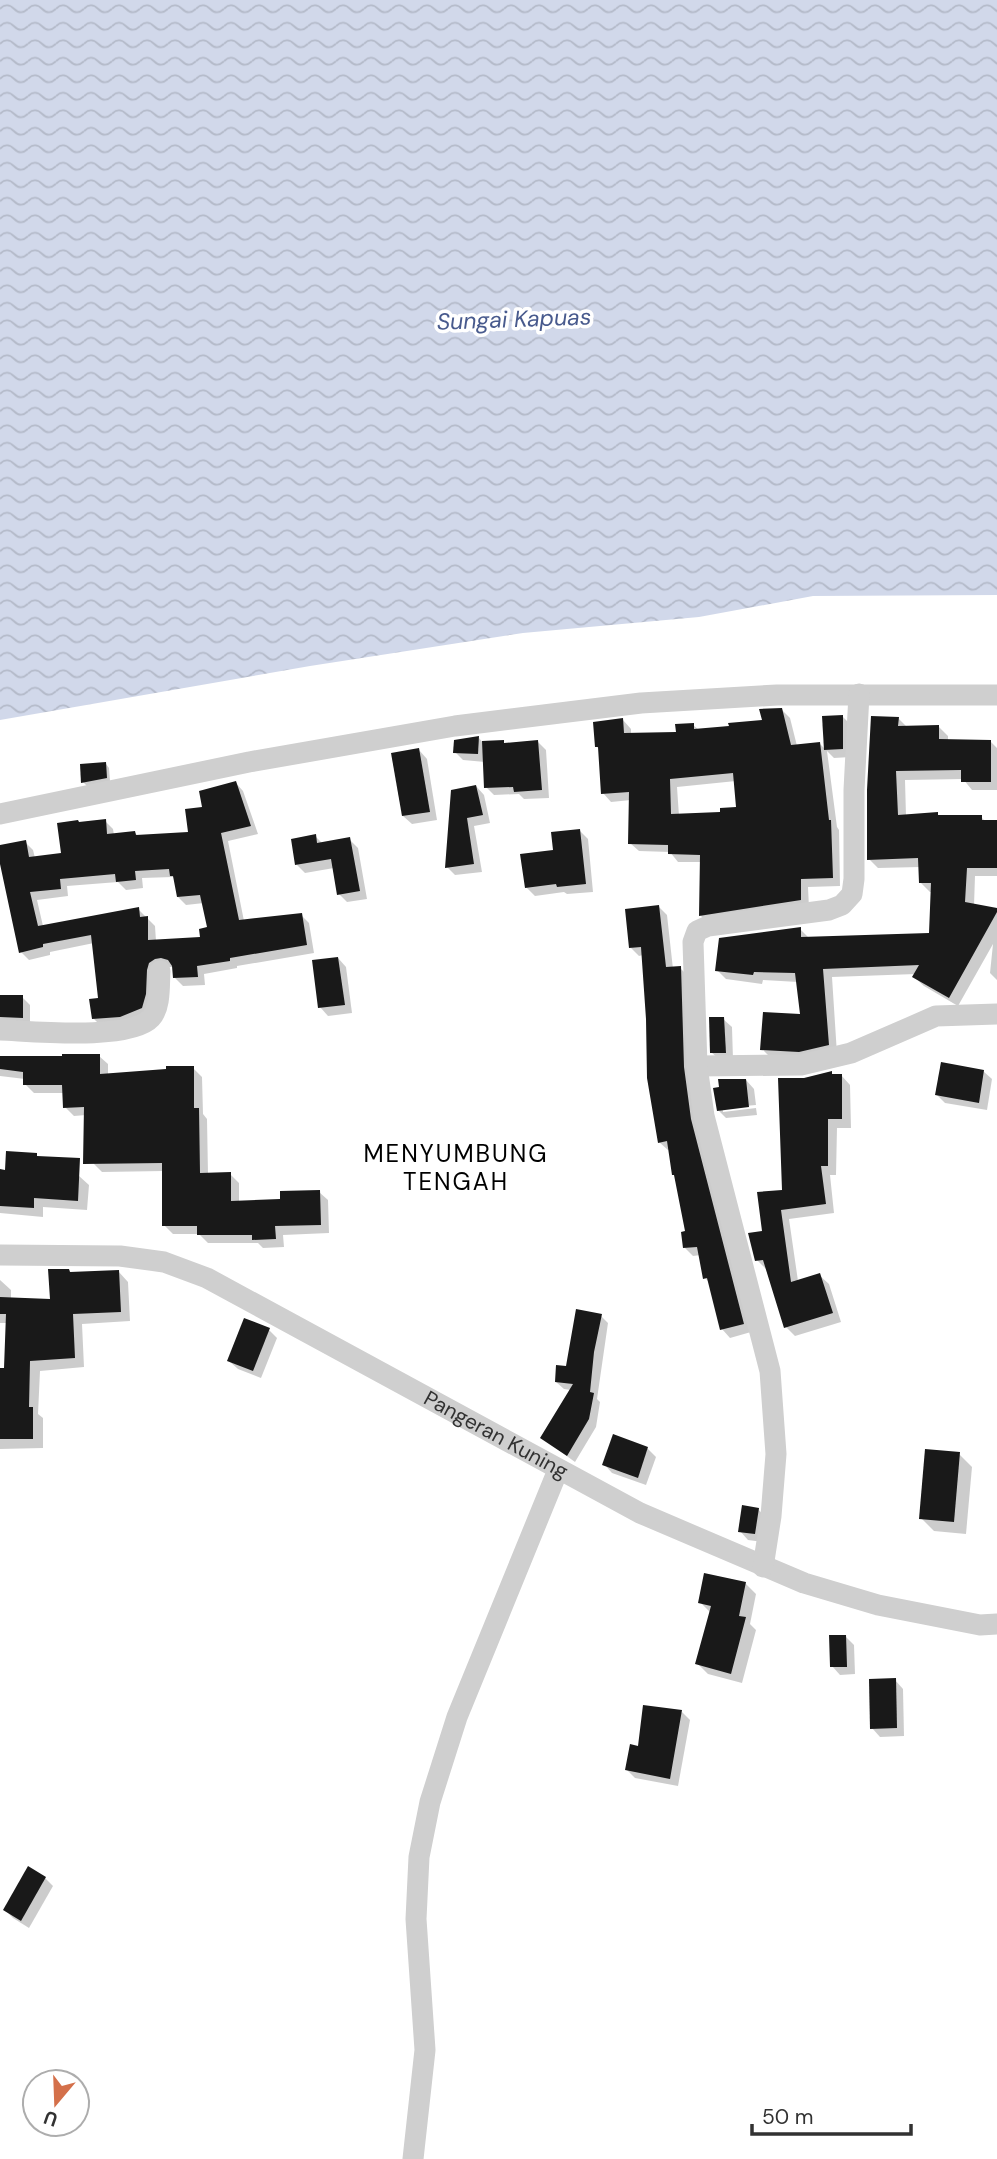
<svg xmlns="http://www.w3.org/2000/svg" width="997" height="2159" font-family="'DM Sans',sans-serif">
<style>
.water{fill:url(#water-waves)}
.shadow{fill:#0003;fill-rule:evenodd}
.building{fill:#191919;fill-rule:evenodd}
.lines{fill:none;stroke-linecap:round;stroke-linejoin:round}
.street{stroke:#cfcfcf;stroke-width:21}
.labels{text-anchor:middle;stroke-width:7;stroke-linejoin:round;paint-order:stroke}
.street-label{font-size:21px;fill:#323232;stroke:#fff}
.water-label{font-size:23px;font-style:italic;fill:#485a8d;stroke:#fff}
.quarter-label{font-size:24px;letter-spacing:2px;fill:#000;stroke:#fff}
</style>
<defs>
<pattern id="water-waves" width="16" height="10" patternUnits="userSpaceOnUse" patternTransform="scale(1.75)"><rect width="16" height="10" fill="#d1d8ea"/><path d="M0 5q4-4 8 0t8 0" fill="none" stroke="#b4bac9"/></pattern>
</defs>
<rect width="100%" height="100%" fill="#fff"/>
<path class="water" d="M0,0H997V595L813,596L699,617L523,633L310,666L0,720Z"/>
<g class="shadow">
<path d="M782,710L790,718L797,746L819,743L826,750L824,718L843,717L851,725V757L834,758L827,751L837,827L839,830L840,886L808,887L809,908L708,923L700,915L702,862H678L670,852L639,851L630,843L631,800L611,802L603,793L600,750L597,747L623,720L631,729V735L678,733L693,725L699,730L764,722ZM736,781L738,809L722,814L679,816L677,787Z"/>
<path d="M898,718L907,727L938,726L948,736V741L991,742L997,748V790H972L963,779L905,780L906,816L937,814L940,816L981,817L986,822L997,821V876H975L974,906L997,910V980L990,973L993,944L958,1006L924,986L914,977L916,974L832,977L837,1054L771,1058L762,1049L802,1016L798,982L763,980L762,984L726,979L717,970L800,929L810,939L931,934L933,892H930L920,882V867L878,868L869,859Z"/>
<path d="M479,738L483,743L506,745L538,742L546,750L549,798L524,799L519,794L494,795L486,787L485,762L463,760L455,752Z"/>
<path d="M419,750L427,759L437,820L412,824L403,816Z"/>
<path d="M106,764L109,768L110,781L87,786L83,782Z"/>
<path d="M235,782L243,791L258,834L228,841L244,921L301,915L309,923L314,953L237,966V968L204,974L205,985L183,986L175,978L174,967H163L149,1016L102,1027L94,1019L100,1000L94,943L50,952V955L29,960L21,952L0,846L25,842L33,850L35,858L63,854L80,823L105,821L113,829L114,835L135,833L139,837L190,834L204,808ZM173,877L176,879L178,897L186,905L204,903L209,929L202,939L156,941L155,926L138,909L43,926L37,900L68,896L67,886L118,882L126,890L143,888L142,878Z"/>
<path d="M476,786L484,795L490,823L474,826L482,872L455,875L447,867Z"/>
<path d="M580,831L588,839L593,892L567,894L564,892L535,896L526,887L555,851Z"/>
<path d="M315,836L323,844L349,839L358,848L367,899L347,902L339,894L334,868L305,873L297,865Z"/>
<path d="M659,907L667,915L673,969L680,968L688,976L751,1332L730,1338L722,1329L709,1282L705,1278L701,1255L693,1256L685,1248L687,1233L676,1177L673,1174L670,1149L668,1150L659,1142L649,1058L643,955L639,956L631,948Z"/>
<path d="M338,958L346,967L352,1013L328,1016L320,1007Z"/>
<path d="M0,997H22L30,1005V1026L0,1029Z"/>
<path d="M723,1019L732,1027L733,1060H720L711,1052Z"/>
<path d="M99,1056L108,1064V1075L193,1068L202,1077L203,1114L207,1119L208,1174H230L239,1183V1202L282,1200L319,1192L328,1200L329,1233L283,1235L284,1247L263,1248L258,1243H208L199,1234H173L164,1225V1171L102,1172L94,1164L86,1115L74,1116L65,1107L64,1093H34L25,1084V1079L0,1076V1058Z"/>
<path d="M983,1071L992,1079L987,1110L945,1103L937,1095Z"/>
<path d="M831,1073L834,1075H841L850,1085L851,1128H837L836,1175H830L834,1213L789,1219L798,1281L819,1275L829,1284L841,1322L795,1336L786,1327L766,1269L757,1260L764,1232L784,1191L804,1080Z"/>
<path d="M746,1080L754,1089L756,1105L723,1108V1112L756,1108L757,1115L726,1118L718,1110Z"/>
<path d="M0,1171L79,1176L89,1185L87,1210L43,1207V1217L0,1213Z"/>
<path d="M69,1270L72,1274L118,1271L128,1282L130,1321L82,1324L84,1367L40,1371L38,1414L43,1418V1448L0,1449V1369L5,1370L7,1323H0V1280L11,1290V1299L52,1301Z"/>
<path d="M601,1316L608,1323L597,1399L600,1402L596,1427L575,1462L542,1438L571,1390L564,1389L556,1382Z"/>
<path d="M269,1330L277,1338L261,1378L238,1369L229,1361Z"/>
<path d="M614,1437L648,1449L656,1457L646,1485L612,1473L604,1464Z"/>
<path d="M959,1454L972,1467L966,1534L934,1531L921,1518Z"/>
<path d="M758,1509L766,1518L763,1542L748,1540L740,1531Z"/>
<path d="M745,1583L756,1594L750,1624L756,1630L742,1683L708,1674L697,1663L711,1613L700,1602Z"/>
<path d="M845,1636L854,1645L855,1674L840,1675L832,1666Z"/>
<path d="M895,1680L903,1689L904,1736L880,1737L872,1728Z"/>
<path d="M682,1712L690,1720L678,1786L635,1778L627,1770L640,1748Z"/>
<path d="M45,1878L53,1886L29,1928L13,1918L5,1910Z"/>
</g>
<g class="building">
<path d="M782,708L791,745L820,742L829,820H831L833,878L801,879V900L699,916L700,855L668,854V845L628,844L629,792L601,794L598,747H595L593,722L623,718L624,733L676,732L675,724L694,723V729L729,726L728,723L762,720L759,709ZM733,773L736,807L720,808V812L671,814L670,779Z"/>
<path d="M843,715V749L824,750L822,716Z"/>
<path d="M871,716L899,717L898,726L939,725V739L991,740V782H961V770L896,771L898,815L938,812V815H982V820H997V868H967L965,902L997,908V912L949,998L912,977L919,965L823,969L829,1045L799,1052L760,1050L763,1012L800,1014L795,973L754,972L753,975L715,971L719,938L801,927V937L929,933L931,883H919L918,858L867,860V790Z"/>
<path d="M479,736L478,754L453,753L454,740Z"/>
<path d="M504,740V743L538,740L542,790L514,792L513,787L484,788L482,741Z"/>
<path d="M419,748L430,812L402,816L391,753Z"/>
<path d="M106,762L107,778L81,783L80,764Z"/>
<path d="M236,781L251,826L221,833L239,920L302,913L307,945L230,958V961L197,966L198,977L173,978L172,966L168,960L161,958L155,959L149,963L147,970L146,994L142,1008L120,1017L92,1019L89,999L98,998L91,935L43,944V947L19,953L0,864V845L26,840L29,857L61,853L57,823L78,820L79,822L106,819L107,834L135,831L136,835L188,832L185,809L202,807L199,791ZM169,869L170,876H173L177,897L200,895L207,927L199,929L200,937L148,940V916L140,917L139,907L38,926L30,892L61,889L60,879L115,874L116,882L136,880L135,871Z"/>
<path d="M476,785L483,815L467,818L474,864L445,868L451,790Z"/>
<path d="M580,829L586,884L557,887L556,884L525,888L520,854L553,850L551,832Z"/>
<path d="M316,834L317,843L350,837L360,891L337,895L331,859L295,865L291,839Z"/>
<path d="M659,905L666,967L681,966L684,1067L691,1119L744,1324L720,1330L707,1278L703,1279L697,1247L683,1248L681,1232L685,1231L674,1175H672L667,1141L658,1143L647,1078L646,1019L641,947L629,948L625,909Z"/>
<path d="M338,957L345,1005L318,1008L312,960Z"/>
<path d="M0,995H23V1018L0,1017Z"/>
<path d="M709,1017H724L726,1053H710Z"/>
<path d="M62,1054H100V1074L166,1069V1066H194V1108H199L200,1173L231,1172V1201L280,1199V1191L320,1190L321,1225L275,1226L276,1239L252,1240V1235H197V1226H162V1163L83,1164L84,1107L63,1108L62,1085H23V1072L0,1069V1056H62Z"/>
<path d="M941,1062L984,1070L979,1103L935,1095Z"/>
<path d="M832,1071V1074H842V1119H828V1166H821L826,1204L781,1210L791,1282L820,1273L833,1313L784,1328L763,1260L755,1261L748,1233L762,1231L757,1192L782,1190L778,1078H804Z"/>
<path d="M718,1079H746L749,1107L717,1111L713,1088L719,1087Z"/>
<path d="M6,1151L37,1153V1156L80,1158L78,1201L34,1198V1208L0,1206V1169L5,1170Z"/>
<path d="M48,1269H69L70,1272L119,1270L121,1312L73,1314L75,1358L30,1361L29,1407H33V1439H0V1368H4L6,1314H0V1297L50,1299Z"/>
<path d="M576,1309L602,1314L594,1352L590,1392L594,1393L589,1419L567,1456L540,1438L573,1384L555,1382L556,1365L566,1366Z"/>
<path d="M244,1318L270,1328L253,1371L227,1361Z"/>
<path d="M613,1434L648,1447L638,1478L602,1465Z"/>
<path d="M925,1449L960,1452L954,1522L919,1519Z"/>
<path d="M742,1505L759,1508L755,1534L738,1532Z"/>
<path d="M704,1573L746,1582L739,1616L746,1617L731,1674L695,1664L711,1606L698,1603Z"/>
<path d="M829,1635H846L847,1667H830Z"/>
<path d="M896,1678L897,1728L870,1729L869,1679Z"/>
<path d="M643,1705L682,1710L670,1779L625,1770L630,1744L638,1746Z"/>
<path d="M28,1866L46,1877L21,1921L3,1910Z"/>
</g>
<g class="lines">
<g class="street">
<path d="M0,814L249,762L455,726L641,703L777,695H997"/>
<path d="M0,1030C31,1031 130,1041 151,1018C161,1007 159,985 160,971"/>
<path d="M697,1066L801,1065L851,1053L936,1016L997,1014"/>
<path id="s1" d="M0,1255L120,1256L164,1262L207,1278L640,1513L804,1583L878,1605L980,1625L997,1624"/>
<path d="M763,1567L771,1516L776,1454L770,1371L704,1116L697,1066L693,942L697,931L708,926L829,910L842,905L852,894L854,879V790L859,694"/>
<path d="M413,2159L425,2050L416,1919L419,1857L430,1802L457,1717L558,1470"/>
</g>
</g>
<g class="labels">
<g class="street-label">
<text dy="7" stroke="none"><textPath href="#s1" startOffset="539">Pangeran Kuning</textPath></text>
</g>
<g class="water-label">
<text transform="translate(514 319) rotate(-2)" y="8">Sungai Kapuas</text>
</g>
<g class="quarter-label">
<text x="456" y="1162">MENYUMBUNG<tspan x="456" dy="28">TENGAH</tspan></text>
</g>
</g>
<g transform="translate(56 2103) rotate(199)"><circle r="33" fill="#ffffff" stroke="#adadad" stroke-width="2"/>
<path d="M0-5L12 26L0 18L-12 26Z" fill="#d4704a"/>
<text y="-10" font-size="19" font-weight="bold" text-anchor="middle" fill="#323232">U</text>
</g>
<path d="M752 2124v10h159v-10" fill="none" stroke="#323232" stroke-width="3.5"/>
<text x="762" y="2124" font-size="21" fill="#323232" stroke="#ffffff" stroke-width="5" paint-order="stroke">50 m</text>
</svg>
